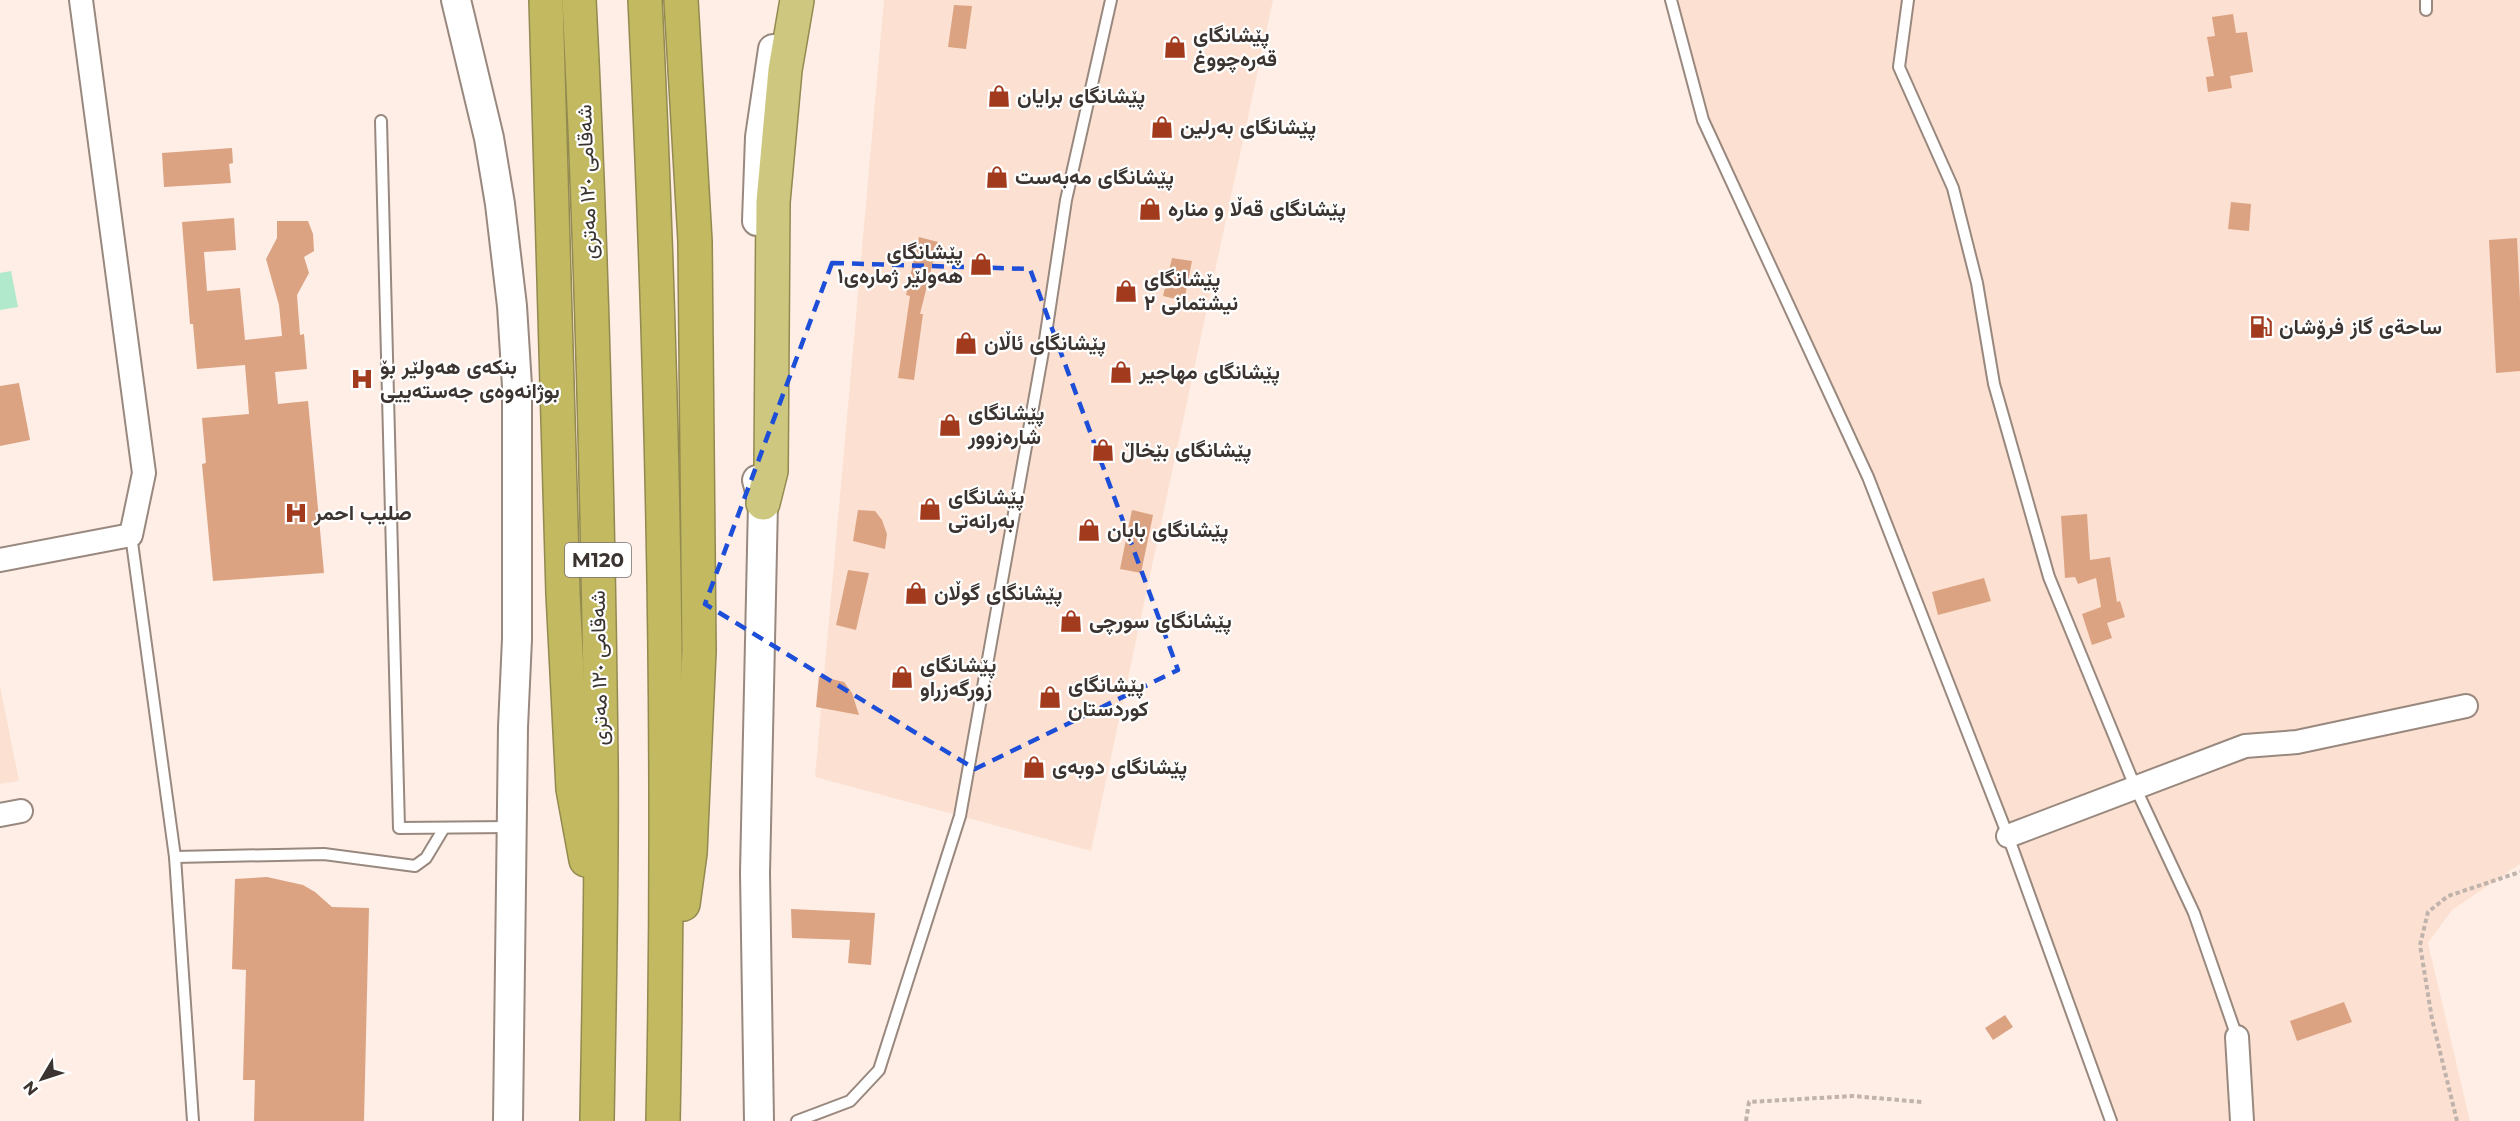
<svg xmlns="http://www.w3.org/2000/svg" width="2520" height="1121" font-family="Montserrat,Vazirmatn,sans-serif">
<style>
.built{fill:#fce1d2}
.green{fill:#b0e9cb}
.building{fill:#dca383}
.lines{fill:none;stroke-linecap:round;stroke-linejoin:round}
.service-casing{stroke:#99887e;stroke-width:14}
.minor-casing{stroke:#99887e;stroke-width:26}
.tertiary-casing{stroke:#99887e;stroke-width:32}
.trunk-casing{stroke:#938a50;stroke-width:36}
.motorway-casing{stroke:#938a50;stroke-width:36}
.path{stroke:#c0b3ac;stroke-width:4;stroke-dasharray:4.5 3;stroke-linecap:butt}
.service{stroke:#fff;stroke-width:10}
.minor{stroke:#fff;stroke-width:22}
.tertiary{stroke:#fff;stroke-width:28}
.trunk{stroke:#cec780;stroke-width:33}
.motorway{stroke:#c2b961;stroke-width:33}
.marked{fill:none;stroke:#1d4ed8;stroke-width:4.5;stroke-dasharray:12 8;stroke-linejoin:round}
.labels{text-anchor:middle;stroke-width:4.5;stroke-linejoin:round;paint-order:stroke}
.shield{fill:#fff;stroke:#76716e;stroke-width:1.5}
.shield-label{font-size:20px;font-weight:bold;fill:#3b3430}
.poi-label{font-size:21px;font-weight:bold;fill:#3b3430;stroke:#fff;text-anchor:start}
.street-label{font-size:21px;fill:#3b3430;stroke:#fff}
</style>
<rect width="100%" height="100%" fill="#feeee6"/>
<g class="built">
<path d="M884,0H1273L1091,851L815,777Z"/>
<path d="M1671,0H2520V864L2452,910L2428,943L2470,1121H2111L1868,477L1703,120Z"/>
<path d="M0,686L19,781L0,784Z"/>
</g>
<path class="green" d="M11,271L18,307L0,310V273Z"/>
<g class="building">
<path d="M954,5L972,6L966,49L948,47Z"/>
<path d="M2233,14L2236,33L2247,32L2253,72L2230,76L2232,88L2208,92L2206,77L2214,76L2207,37L2215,36L2212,17Z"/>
<path d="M232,148L233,163L229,164L231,183L164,187L162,153Z"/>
<path d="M2231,202L2251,204L2249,231L2228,229Z"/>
<path d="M234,218L236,250L204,252L207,291L240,288L245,340L282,336L279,305L266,259L277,238V221H308L313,234L314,251L304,257L309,273L297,295L300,335L304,334L307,369L275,372L278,404L308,401L324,573L213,581L202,464L206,463L202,418L249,414L245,365L197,369L193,324H190L182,222Z"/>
<path d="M919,237L938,242L920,314H923L914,380L898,378L910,296L906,295Z"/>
<path d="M2517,238L2520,300V371L2496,373L2489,240Z"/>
<path d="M1172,258L1192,261L1184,301L1163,296Z"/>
<path d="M19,383L30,440L0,446V386Z"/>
<path d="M858,510L875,511L882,520L887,534L885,549L853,541Z"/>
<path d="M1132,510L1153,515L1141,573L1120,569Z"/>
<path d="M2087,514L2090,560L2110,557L2117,602L2120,601L2125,617L2107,623L2112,638L2092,645L2082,614L2101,607L2096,578L2078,584L2075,577L2065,578L2061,516Z"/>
<path d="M848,570L869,573L856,630L836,625Z"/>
<path d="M1984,578L1991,601L1938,615L1932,592Z"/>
<path d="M819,676L844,682L852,693L859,715L816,707Z"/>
<path d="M267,877L303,885L315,892L332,907L369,908L364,1121H254L255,1080H243L246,970L232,969L235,879Z"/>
<path d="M791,909L875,913L871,965L848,963L850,940L792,938Z"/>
<path d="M2344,1002L2352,1022L2297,1041L2290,1021Z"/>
<path d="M2005,1015L2013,1027L1993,1040L1985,1028Z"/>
</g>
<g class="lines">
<g class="service-casing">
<g id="service">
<path d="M1671,0L1703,120L1868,477L2008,836L2111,1121"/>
<path d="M1908,0L1899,67L1953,188L1977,283L1994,384L2049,577L2136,789L2194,913L2237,1037"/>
<path d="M2426,10V0"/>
<path d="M381,121L399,828L511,827"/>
<path d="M131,535L175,857L193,1121"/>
<path d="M175,857L324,854L415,866L426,858L444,828"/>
<path d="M797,1121L850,1101L879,1070L960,816L1045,340L1066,200L1111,0"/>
</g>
</g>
<g class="minor-casing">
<g id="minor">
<path d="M0,560L131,535L144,473L81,0"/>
<path d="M0,815L21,811"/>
<path d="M2008,836L2245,746L2297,742L2466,706"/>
<path d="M2237,1037L2242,1121"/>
</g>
</g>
<g class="tertiary-casing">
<g id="tertiary">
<path d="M456,0L489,138L500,204L512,306L517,386V639L513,727L508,1121"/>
<path d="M757,221L760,137L773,49"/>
<path d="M757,480L763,503L755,873L759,1121"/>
</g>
</g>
<g class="trunk-casing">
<path id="trunk" d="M763,503L771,471L773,202L785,70L797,0"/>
</g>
<g class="motorway-casing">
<g id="motorway">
<path d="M546,0L563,594L573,789L586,860"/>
<path d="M579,0C592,253 598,507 601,760C602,881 599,1001 597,1121"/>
<path d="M645,0C663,373 671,747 663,1121"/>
<path d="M681,0L695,241L699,651L690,853L683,904"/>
</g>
</g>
<g class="path">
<path d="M1746,1121L1749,1102L1853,1096L1922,1102"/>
<path d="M2457,1121L2432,1019L2420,945L2428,912L2448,896L2520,872"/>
</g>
<use href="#service" class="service"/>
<use href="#minor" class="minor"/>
<use href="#tertiary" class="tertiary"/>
<use href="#trunk" class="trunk"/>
<use href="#motorway" class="motorway"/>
</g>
<path class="marked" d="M832,263L1030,269L1178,670L975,769L705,604Z"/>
<defs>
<g id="shop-bare" transform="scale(1.8)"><path d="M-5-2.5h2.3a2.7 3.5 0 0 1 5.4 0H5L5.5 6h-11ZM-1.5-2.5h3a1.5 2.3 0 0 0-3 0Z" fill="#a23a1d" stroke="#fff" stroke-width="2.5" paint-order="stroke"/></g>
<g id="fuel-bare" transform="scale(1.8)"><path d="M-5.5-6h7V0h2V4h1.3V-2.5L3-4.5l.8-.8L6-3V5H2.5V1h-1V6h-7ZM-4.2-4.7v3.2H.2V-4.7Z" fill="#a23a1d" stroke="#fff" stroke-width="2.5" paint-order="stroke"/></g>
<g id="hospital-bare" transform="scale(1.8)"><path d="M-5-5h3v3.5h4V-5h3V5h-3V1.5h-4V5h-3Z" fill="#a23a1d" stroke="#fff" stroke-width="2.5" paint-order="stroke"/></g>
</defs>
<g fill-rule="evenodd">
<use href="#shop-bare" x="1175" y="47"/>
<use href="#shop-bare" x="999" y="96"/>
<use href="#shop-bare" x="1162" y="127"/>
<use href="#shop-bare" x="997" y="177"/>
<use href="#shop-bare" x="1150" y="209"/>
<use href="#shop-bare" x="981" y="264"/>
<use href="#shop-bare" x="1126" y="291"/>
<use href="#fuel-bare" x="2261" y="327"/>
<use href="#shop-bare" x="966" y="343"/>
<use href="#shop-bare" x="1121" y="372"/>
<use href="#hospital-bare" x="362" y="379"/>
<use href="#shop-bare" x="950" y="425"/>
<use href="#shop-bare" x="1103" y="450"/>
<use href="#shop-bare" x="930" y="509"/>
<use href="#hospital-bare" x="296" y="513"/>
<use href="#shop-bare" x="1089" y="530"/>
<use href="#shop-bare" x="916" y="593"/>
<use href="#shop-bare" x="1071" y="621"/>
<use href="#shop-bare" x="902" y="677"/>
<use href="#shop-bare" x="1050" y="697"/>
<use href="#shop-bare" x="1034" y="767"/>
</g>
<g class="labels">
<rect class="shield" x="565" y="543" width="66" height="34" rx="4.5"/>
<g class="shield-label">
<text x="598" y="567">M120</text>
</g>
<g class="poi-label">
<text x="1193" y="42">پێشانگای<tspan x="1193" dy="24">قەرەچووغ</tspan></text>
<text x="1017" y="103">پێشانگای برایان</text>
<text x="1180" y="134">پێشانگای بەرلین</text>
<text x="1015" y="184">پێشانگای مەبەست</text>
<text x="1168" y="216">پێشانگای قەڵا و منارە</text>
<text x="963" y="259" text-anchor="end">پێشانگای<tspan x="963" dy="24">هەولێر ژمارەی١</tspan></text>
<text x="1144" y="286">پێشانگای<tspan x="1144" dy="24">نیشتمانی ٢</tspan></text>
<text x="2279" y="334">ساحةی گاز فرۆشان</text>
<text x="984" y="350">پێشانگای ئاڵان</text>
<text x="380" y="374">بنکەی هەولێر بۆ<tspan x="380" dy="24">بوژانەوەی جەستەییی</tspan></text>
<text x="1139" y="379">پێشانگای مهاجیر</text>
<text x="968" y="420">پێشانگای<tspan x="968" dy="24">شارەزوور</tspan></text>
<text x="1121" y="457">پێشانگای بێخاڵ</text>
<text x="948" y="504">پێشانگای<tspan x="948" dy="24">بەرانەتی</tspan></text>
<text x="314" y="520">صلیب احمر</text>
<text x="1107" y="537">پێشانگای بابان</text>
<text x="934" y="600">پێشانگای گوڵان</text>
<text x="1089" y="628">پێشانگای سورچی</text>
<text x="920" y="672">پێشانگای<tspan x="920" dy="24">زورگەزراو</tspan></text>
<text x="1068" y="692">پێشانگای<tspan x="1068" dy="24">کوردستان</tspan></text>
<text x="1052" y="774">پێشانگای دوبەی</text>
</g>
<g class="street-label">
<text transform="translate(587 182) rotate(-92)" y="7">شەقامی ١٢٠ مەتری</text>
<text transform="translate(599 668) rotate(-91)" y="7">شەقامی ١٢٠ مەتری</text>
</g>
</g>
<g transform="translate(42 1079) rotate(231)" stroke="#ffffff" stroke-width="4.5" paint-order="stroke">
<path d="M0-4.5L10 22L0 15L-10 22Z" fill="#3b3430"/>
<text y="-9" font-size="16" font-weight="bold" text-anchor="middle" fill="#3b3430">N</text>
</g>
</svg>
